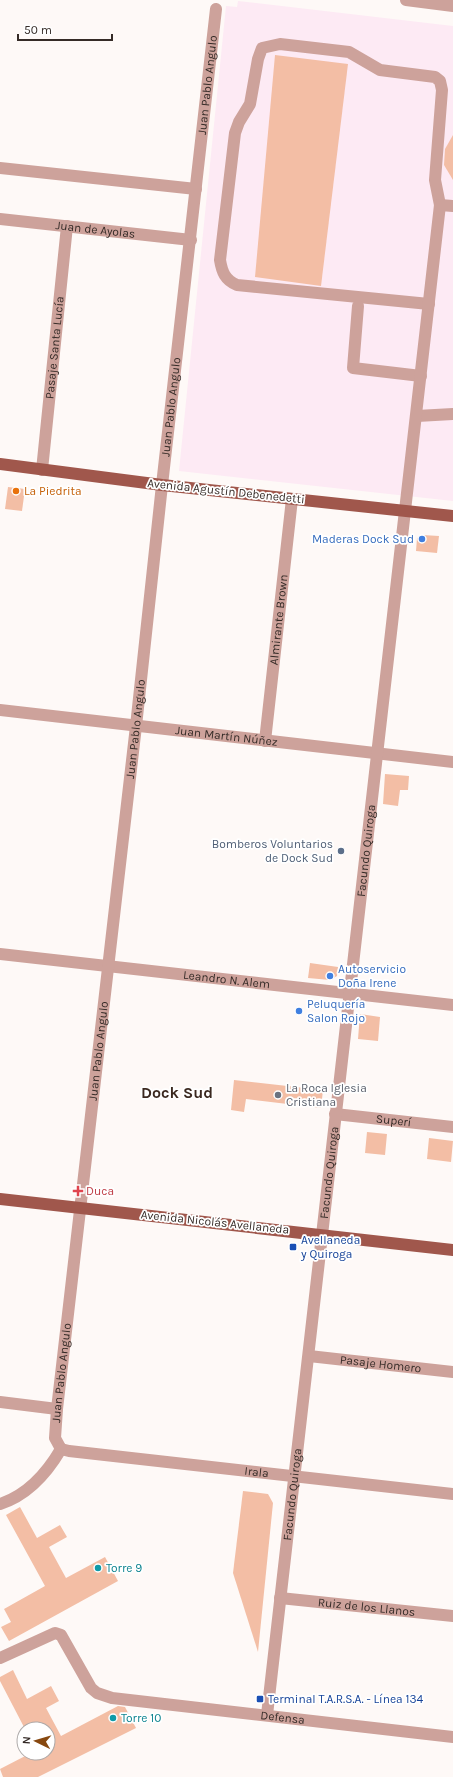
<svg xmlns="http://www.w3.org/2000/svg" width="453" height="1777" font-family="Karla,sans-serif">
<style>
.industrial{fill:#fdeaf4}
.building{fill:#f3bea5}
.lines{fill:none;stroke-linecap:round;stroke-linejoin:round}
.minor{stroke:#cda29b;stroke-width:12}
.major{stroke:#a0574c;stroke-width:12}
.food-dot{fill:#e8710a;stroke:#fff;stroke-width:1.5}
.shop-dot{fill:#3f7fe0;stroke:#fff;stroke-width:1.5}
.service-dot{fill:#5c6f8a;stroke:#fff;stroke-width:1.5}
.worship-dot{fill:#6b7280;stroke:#fff;stroke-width:1.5}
.health-dot{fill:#e0444e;stroke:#fff;stroke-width:1.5}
.transit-dot{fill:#1a4fb4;stroke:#fff;stroke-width:1.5}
.culture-dot{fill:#0f9aa8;stroke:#fff;stroke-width:1.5}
.labels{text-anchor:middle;stroke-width:3.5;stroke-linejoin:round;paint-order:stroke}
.street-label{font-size:12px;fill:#352b27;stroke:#fff}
.food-label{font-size:12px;fill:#c56008;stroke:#fff;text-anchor:start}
.shop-label{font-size:12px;fill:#366cbe;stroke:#fff;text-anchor:start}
.service-label{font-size:12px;fill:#4e5e75;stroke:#fff;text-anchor:end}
.worship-label{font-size:12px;fill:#5b616d;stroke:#fff;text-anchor:start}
.health-label{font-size:12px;fill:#be3a42;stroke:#fff;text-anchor:start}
.transit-label{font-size:12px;fill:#164399;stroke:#fff;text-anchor:start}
.culture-label{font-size:12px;fill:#0d838f;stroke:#fff;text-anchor:start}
.district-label{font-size:16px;font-weight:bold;fill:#3b2920;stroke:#fff}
</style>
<rect width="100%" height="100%" fill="#fef9f7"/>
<path class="industrial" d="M238,1L453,26V501L179,471L226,6L237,7Z"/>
<g class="building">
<path d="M275,55L348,64L321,286L255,277Z"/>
<path d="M453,135V180L444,165L445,149Z"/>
<path d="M8,487L25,489L22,511L5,509Z"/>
<path d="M423,535L439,536L437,553L416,551L417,538Z"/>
<path d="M385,774L409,776L408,790H400L398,806L383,804Z"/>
<path d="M310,963L338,967L337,976L330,980L308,978Z"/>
<path d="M360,1014L380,1017L378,1041L358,1039Z"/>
<path d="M234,1080L323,1090L321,1108L246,1099L244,1112L231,1110Z"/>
<path d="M367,1132L387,1134L385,1155L365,1153Z"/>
<path d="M429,1138L453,1141L451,1162L427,1159Z"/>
<path d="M243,1491L268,1494L273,1503L258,1652L233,1573Z"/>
<path d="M20,1507L37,1538L60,1525L67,1537L49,1547L66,1578L105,1557L118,1581L9,1641L1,1627L11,1622L4,1609L45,1586L6,1515Z"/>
<path d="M13,1670L27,1699L51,1686L59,1701L46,1708L61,1736L118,1706L125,1707L136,1728L38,1777H3L0,1769L31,1753H48V1729H25L0,1681V1677Z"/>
</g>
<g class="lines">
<g class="minor">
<path d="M406,0L453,6"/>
<path d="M0,168L196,189"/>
<path id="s1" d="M0,219L191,240"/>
<path d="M429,304L237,285C225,280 222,272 220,260L235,133L239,122L250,104L258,59L262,48L280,44L349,52L380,70L435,77L440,81L442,90L435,180L440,205"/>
<path d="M358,306L353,368L421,376"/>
<path d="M417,416L453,414"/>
<path id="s2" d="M42,470L67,226"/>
<path id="s3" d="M0,710L453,762"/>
<path id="s4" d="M265,741L292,499"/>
<path id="s5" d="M0,954L453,1005"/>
<path id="s6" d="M335,1114L453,1127"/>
<path id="s7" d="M309,1356L453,1372"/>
<path d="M0,1402L57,1409"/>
<path id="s8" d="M61,1449L55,1438L57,1409L136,726L162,485L216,9"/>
<path id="s9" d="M61,1449L69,1451L453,1494"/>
<path d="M0,1504C28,1495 47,1473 61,1449"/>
<path id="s10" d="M280,1598L453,1616"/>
<path id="s11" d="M0,1658L55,1633L61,1635L91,1688L97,1693L112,1698L453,1737"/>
<path id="s12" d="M267,1715L440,205L453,206"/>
</g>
<g class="major">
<path d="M0,464L162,485L453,516"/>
<path d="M0,1199L453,1250"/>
</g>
</g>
<circle class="food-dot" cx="16" cy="491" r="4"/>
<g class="shop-dot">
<circle cx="422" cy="539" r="4"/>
<circle cx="330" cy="976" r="4"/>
<circle cx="299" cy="1011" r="4"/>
</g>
<circle class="service-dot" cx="341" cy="851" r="4"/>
<circle class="worship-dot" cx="278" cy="1095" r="4"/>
<path class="health-dot" d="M76 1185h4v4h4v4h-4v4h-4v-4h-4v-4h4z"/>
<g class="transit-dot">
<rect x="289" y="1243" width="8" height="8" rx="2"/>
<rect x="256" y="1695" width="8" height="8" rx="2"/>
</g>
<g class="culture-dot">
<circle cx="98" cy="1568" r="4"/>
<circle cx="113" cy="1718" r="4"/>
</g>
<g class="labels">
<g class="street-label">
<text dy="4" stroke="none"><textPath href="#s8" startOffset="1374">Juan Pablo Angulo</textPath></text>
<text dy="4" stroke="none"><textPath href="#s1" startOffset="96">Juan de Ayolas</textPath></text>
<text dy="4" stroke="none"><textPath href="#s2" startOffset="123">Pasaje Santa Lucía</textPath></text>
<text dy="4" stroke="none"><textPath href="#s8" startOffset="1050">Juan Pablo Angulo</textPath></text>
<text transform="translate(226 491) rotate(6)" y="4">Avenida Agustín Debenedetti</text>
<text dy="4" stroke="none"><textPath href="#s4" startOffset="122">Almirante Brown</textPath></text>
<text dy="4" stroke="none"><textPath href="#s8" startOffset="726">Juan Pablo Angulo</textPath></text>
<text dy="4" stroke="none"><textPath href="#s3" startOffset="228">Juan Martín Núñez</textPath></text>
<text dy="4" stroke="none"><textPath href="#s12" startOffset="870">Facundo Quiroga</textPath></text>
<text dy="4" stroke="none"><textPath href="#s5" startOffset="228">Leandro N. Alem</textPath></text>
<text dy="4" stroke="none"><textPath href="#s8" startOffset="402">Juan Pablo Angulo</textPath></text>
<text dy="4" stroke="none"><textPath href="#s6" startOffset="59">Superí</textPath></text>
<text dy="4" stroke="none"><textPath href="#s12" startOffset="546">Facundo Quiroga</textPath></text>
<text transform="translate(215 1222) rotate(6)" y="4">Avenida Nicolás Avellaneda</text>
<text dy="4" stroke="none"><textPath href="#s7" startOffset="72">Pasaje Homero</textPath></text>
<text dy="4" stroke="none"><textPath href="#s8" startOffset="78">Juan Pablo Angulo</textPath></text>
<text dy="4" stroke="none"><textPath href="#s9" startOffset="197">Irala</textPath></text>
<text dy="4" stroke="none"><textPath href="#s12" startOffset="222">Facundo Quiroga</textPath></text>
<text dy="4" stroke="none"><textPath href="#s10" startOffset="87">Ruiz de los Llanos</textPath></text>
<text dy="4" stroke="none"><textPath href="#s11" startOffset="323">Defensa</textPath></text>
</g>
<g class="food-label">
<text x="24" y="495">La Piedrita</text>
</g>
<g class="shop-label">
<text x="414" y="543" text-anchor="end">Maderas Dock Sud</text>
<text x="338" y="973">Autoservicio<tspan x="338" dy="14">Doña Irene</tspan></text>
<text x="307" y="1008">Peluquería<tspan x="307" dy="14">Salon Rojo</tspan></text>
</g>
<g class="service-label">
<text x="333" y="848">Bomberos Voluntarios<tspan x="333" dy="14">de Dock Sud</tspan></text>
</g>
<g class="worship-label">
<text x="286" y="1092">La Roca Iglesia<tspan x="286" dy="14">Cristiana</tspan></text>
</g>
<g class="health-label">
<text x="86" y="1195">Duca</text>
</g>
<g class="transit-label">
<text x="301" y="1244">Avellaneda<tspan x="301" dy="14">y Quiroga</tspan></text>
<text x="268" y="1703">Terminal T.A.R.S.A. - Línea 134</text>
</g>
<g class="culture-label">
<text x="106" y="1572">Torre 9</text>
<text x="121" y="1722">Torre 10</text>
</g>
<g class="district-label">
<text x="177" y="1098">Dock Sud</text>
</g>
</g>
<g transform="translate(36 1741) rotate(275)"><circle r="19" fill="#ffffff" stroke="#aeaaa9"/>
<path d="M0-3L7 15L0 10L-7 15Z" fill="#87480f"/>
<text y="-6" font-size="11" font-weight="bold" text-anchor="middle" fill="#352b27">N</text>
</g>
<path d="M18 34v6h94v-6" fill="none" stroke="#352b27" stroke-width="2"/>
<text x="24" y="34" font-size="12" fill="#352b27" stroke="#ffffff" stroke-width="3" paint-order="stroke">50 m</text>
</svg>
